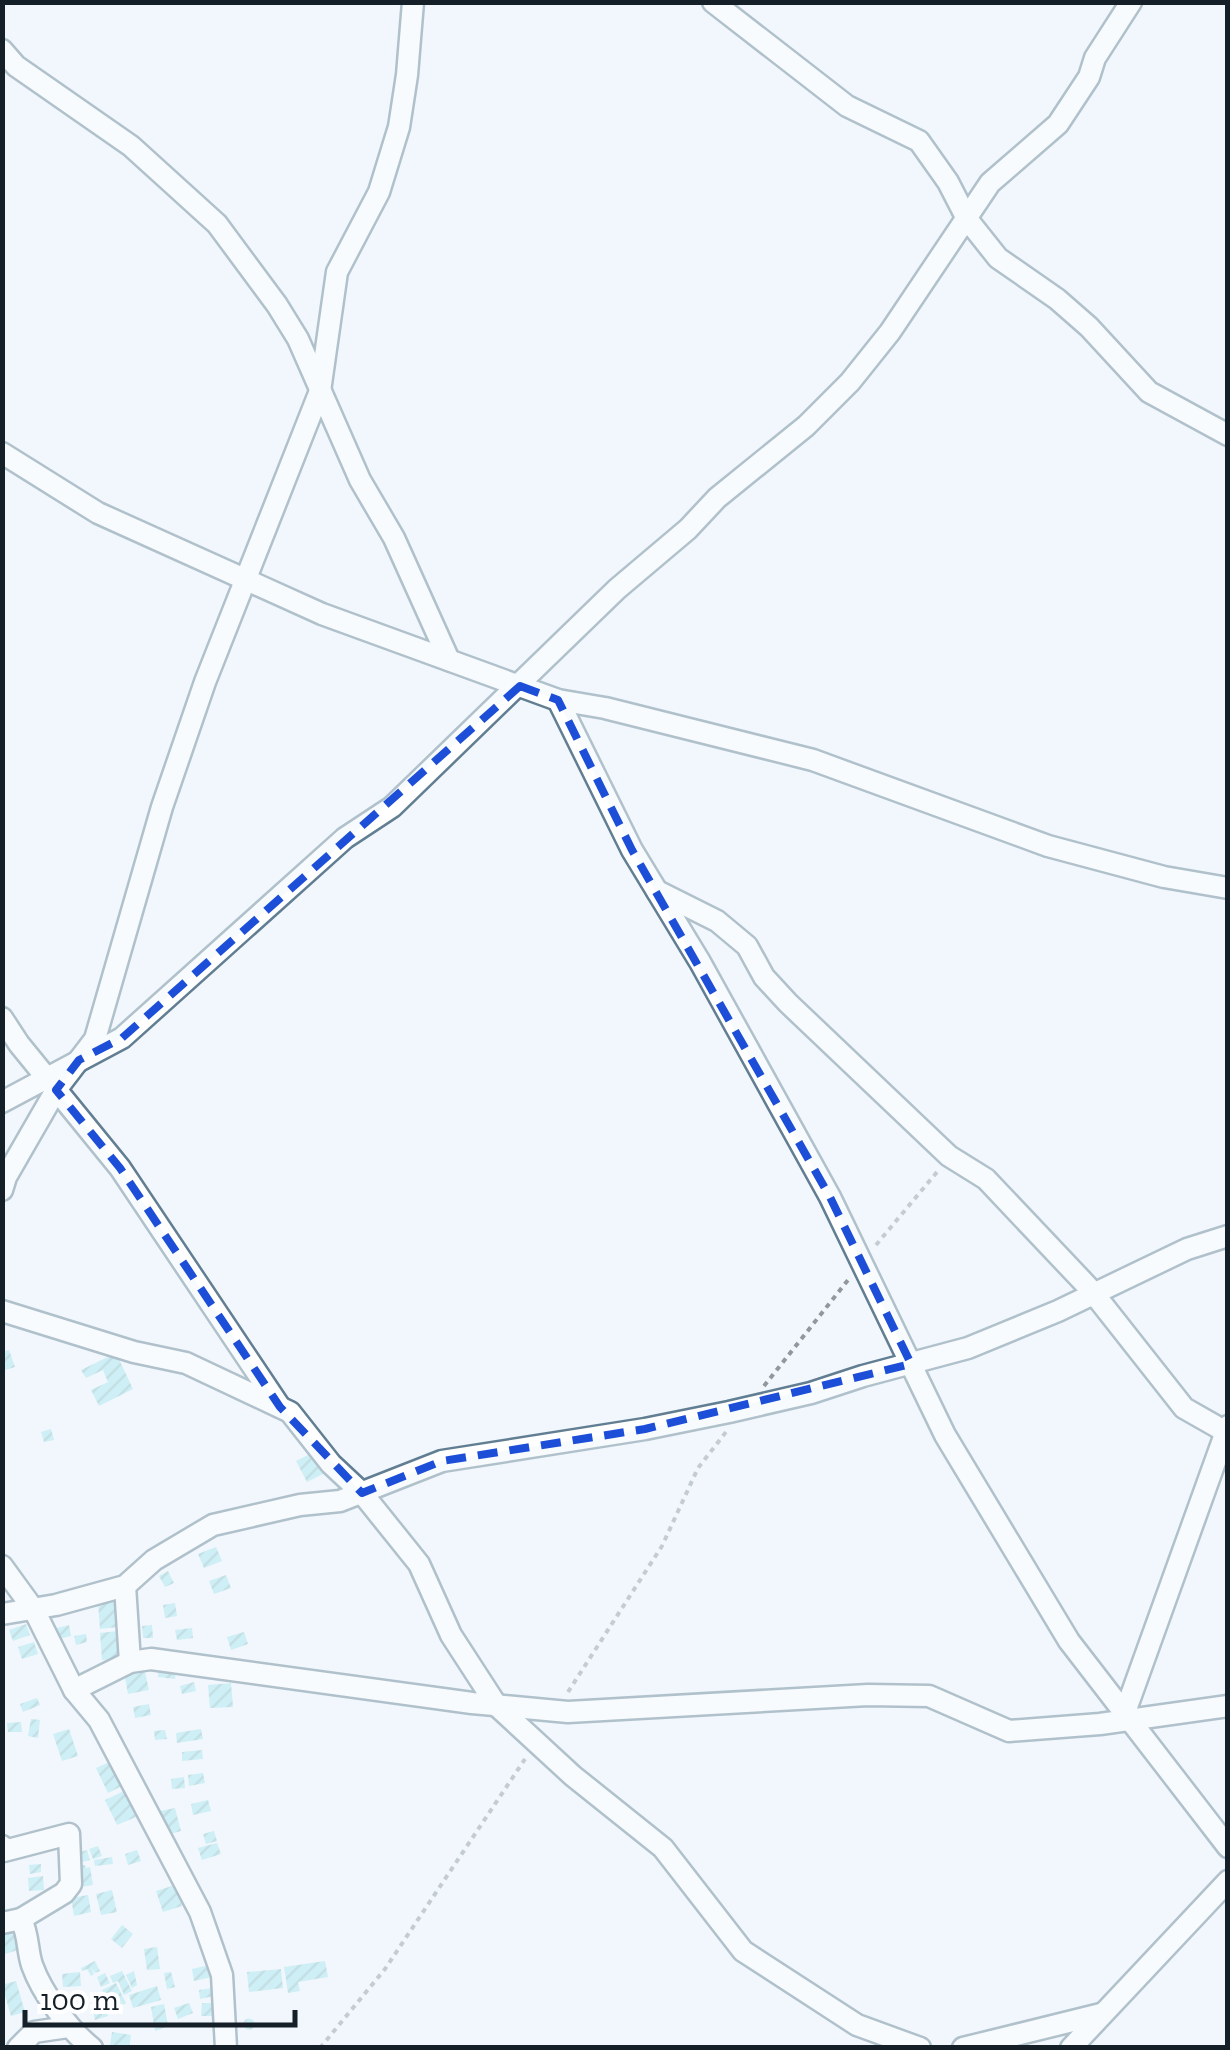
<svg xmlns="http://www.w3.org/2000/svg" width="1230" height="2050" font-family="'Zilla Slab',serif">
<style>
.building{fill:url(#building-hatch)}
.lines{fill:none;stroke-linecap:round;stroke-linejoin:round}
.minor-casing{stroke:#627e92;stroke-width:25}
.path{stroke:#90989e;stroke-width:4;stroke-dasharray:5 5;stroke-linecap:butt}
.minor{stroke:#fff;stroke-width:20}
.marked{fill:none;stroke:#1d4ed8;stroke-width:8;stroke-dasharray:20 12;stroke-linejoin:round}
</style>
<defs>
<pattern id="building-hatch" width="6" height="6" patternUnits="userSpaceOnUse" patternTransform="scale(2.5)"><rect width="6" height="6" fill="#a5e4ed"/><path d="M-1 1l2-2M0 6l6-6M5 7l2-2" fill="none" stroke="#8dc3cb"/></pattern>
</defs>
<rect width="100%" height="100%" fill="#f1f7fc"/>
<g class="building">
<path d="M9,1350L15,1367L2,1371V1352Z"/>
<path d="M116,1353L133,1389L99,1406L91,1390L108,1382L103,1370L86,1378L81,1370Z"/>
<path d="M51,1429L54,1440L44,1442L41,1432Z"/>
<path d="M312,1453L323,1474L307,1482L296,1461Z"/>
<path d="M216,1547L222,1561L204,1568L198,1554Z"/>
<path d="M168,1571L174,1583L165,1587L159,1576Z"/>
<path d="M226,1575L231,1588L214,1594L209,1581Z"/>
<path d="M116,1602L118,1627L100,1629L98,1603Z"/>
<path d="M175,1603L177,1616L165,1618L163,1605Z"/>
<path d="M26,1624L30,1635L13,1641L9,1630Z"/>
<path d="M69,1625L71,1636L59,1639L57,1628Z"/>
<path d="M152,1625L153,1638H143L142,1626Z"/>
<path d="M192,1628L193,1638L177,1640L175,1630Z"/>
<path d="M118,1631L120,1659L102,1660L100,1633Z"/>
<path d="M244,1632L248,1644L231,1650L227,1637Z"/>
<path d="M86,1634L87,1642L76,1645L74,1636Z"/>
<path d="M34,1642L38,1654L22,1659L18,1647Z"/>
<path d="M159,1666L176,1668L175,1679L158,1677Z"/>
<path d="M144,1668L149,1690L128,1694L124,1672Z"/>
<path d="M194,1682L196,1691L182,1694L180,1686Z"/>
<path d="M231,1683L233,1707L210,1708L208,1685Z"/>
<path d="M37,1698L40,1705L23,1712L20,1704Z"/>
<path d="M149,1704L151,1715L135,1718L133,1707Z"/>
<path d="M31,1719L40,1720L38,1738L28,1736Z"/>
<path d="M21,1722L22,1732H8L7,1723Z"/>
<path d="M69,1729L78,1756L62,1761L53,1734Z"/>
<path d="M201,1729L203,1739L177,1743L176,1733Z"/>
<path d="M165,1730L167,1739L155,1740L154,1731Z"/>
<path d="M202,1750L203,1759L182,1761V1752Z"/>
<path d="M112,1761L124,1785L108,1793L96,1768Z"/>
<path d="M203,1773L205,1783L189,1786L188,1775Z"/>
<path d="M184,1777L185,1788L172,1789L171,1779Z"/>
<path d="M124,1791L136,1817L117,1825L105,1800Z"/>
<path d="M208,1800L211,1811L193,1815L191,1804Z"/>
<path d="M175,1808L181,1831L166,1835L160,1811Z"/>
<path d="M214,1831L217,1841L206,1844L203,1834Z"/>
<path d="M217,1843L221,1854L202,1860L198,1848Z"/>
<path d="M98,1846L102,1856L93,1859L89,1849Z"/>
<path d="M87,1850L90,1860L78,1863L76,1853Z"/>
<path d="M137,1850L141,1861L128,1865L125,1854Z"/>
<path d="M112,1857L113,1864L95,1866L94,1860Z"/>
<path d="M41,1864V1872L30,1874L29,1865Z"/>
<path d="M85,1865L86,1868L90,1867L93,1885L81,1887L77,1866Z"/>
<path d="M43,1876L44,1890L29,1891L28,1878Z"/>
<path d="M175,1885L182,1906L163,1912L156,1891Z"/>
<path d="M112,1890L117,1912L101,1915L96,1894Z"/>
<path d="M88,1895L91,1912L74,1916L71,1898Z"/>
<path d="M122,1925L133,1934L122,1948L111,1939Z"/>
<path d="M14,1930L21,1949L2,1955V1934Z"/>
<path d="M157,1947L160,1969L147,1970L144,1949Z"/>
<path d="M95,1961L100,1971L95,1973L91,1967L94,1974L91,1976L87,1969L82,1971L81,1968Z"/>
<path d="M325,1961L328,1977L298,1982L300,1991L288,1993L284,1967Z"/>
<path d="M209,1965L212,1977L194,1981L192,1969Z"/>
<path d="M281,1969L283,1988L249,1992L247,1972Z"/>
<path d="M122,1971L132,1991L124,1995L118,1981L113,1983L110,1976Z"/>
<path d="M134,1971L137,1985L132,1988L126,1975Z"/>
<path d="M80,1972L81,1986L63,1987L62,1974Z"/>
<path d="M171,1972L175,1987L167,1989L164,1973Z"/>
<path d="M105,1973L110,1983L101,1987L97,1977Z"/>
<path d="M16,1981L25,2012L11,2016L2,1985Z"/>
<path d="M116,1983L126,2003L112,2011L102,1990Z"/>
<path d="M157,1986L161,2000L133,2008L129,1995Z"/>
<path d="M212,1988L214,1996L200,1999L199,1990Z"/>
<path d="M189,2003L193,2013L178,2019L174,2008Z"/>
<path d="M202,2003H213V2016H201Z"/>
<path d="M164,2004L168,2026L155,2031L151,2007Z"/>
<path d="M106,2007L108,2016L95,2020L93,2011Z"/>
<circle cx="249" cy="2024" r="5.5"/>
<path d="M112,2032L131,2035L129,2048L110,2045Z"/>
</g>
<g class="lines">
<g class="minor-casing">
<g id="minor">
<path d="M713,2L847,106L919,141L948,182L967,219L998,258L1057,299L1089,327L1149,392L1228,435"/>
<path d="M2,50L16,66L131,146L217,224L277,305L298,339L360,480L394,538L449,660"/>
<path d="M2,453L98,513L322,614L558,700L605,708L813,760L1048,846L1164,877L1228,888"/>
<path d="M558,700L632,850L700,962L830,1197L945,1435L1069,1641L1228,1847"/>
<path d="M657,891L717,921L747,946L764,977L788,1003L949,1156L986,1179L1091,1290L1184,1408L1228,1433"/>
<path d="M2,1018L19,1044L120,1168L280,1407"/>
<path d="M2,1102L122,1038L345,838L392,807L617,589L688,529L717,498L806,426L850,382L890,332L990,183L1058,124L1089,77L1095,58L1131,2"/>
<path d="M2,1190L6,1177L56,1090L95,1039L162,807L205,682L320,391L337,272L379,192L399,127L407,75L413,2"/>
<path d="M2,1311L134,1352L186,1363L290,1412L331,1464L362,1493L419,1564L451,1635L497,1706L573,1776L663,1848L743,1951L857,2025L920,2048"/>
<path d="M2,1566L34,1610L74,1690L99,1720L200,1912L222,1975L226,2048"/>
<path d="M125,1586L130,1662"/>
<path d="M2,1614L56,1605L125,1586L154,1560L213,1525L300,1505L340,1501L442,1461L645,1429L729,1412L811,1393L863,1376L968,1348L1058,1311L1187,1249L1228,1236"/>
<path d="M74,1690L130,1662L151,1659L472,1703L568,1712L868,1695L929,1696L1009,1731L1100,1724L1228,1706"/>
<path d="M1124,1715L1228,1426"/>
<path d="M2,1846L4,1851L69,1834L71,1884L64,1893L21,1919"/>
<path d="M2,1923L21,1919C29,1936 27,1950 32,1965C42,1993 69,2030 92,2048"/>
<path d="M18,2048L34,2032L68,2027"/>
<path d="M963,2048L1101,2014"/>
<path d="M1071,2048L1228,1881"/>
</g>
</g>
<g class="path">
<path d="M876,1245L937,1172"/>
<path d="M764,1386L848,1280"/>
<path d="M568,1692L662,1546L698,1468L726,1432"/>
<path d="M320,2048L385,1969L525,1759"/>
</g>
<use href="#minor" class="minor"/>
</g>
<path d="M0 0H1230V2050H0ZM520,686L558,700L632,850L830,1197L911,1364L645,1429L442,1461L362,1493L280,1407L120,1168L56,1090L79,1060L122,1038Z" fill="#f1f7fc" fill-opacity=".55" fill-rule="evenodd"/>
<path class="marked" d="M520,686L558,700L632,850L830,1197L911,1364L645,1429L442,1461L362,1493L280,1407L120,1168L56,1090L79,1060L122,1038Z"/>
<rect width="1230" height="2050" fill="none" stroke="#141f27" stroke-width="10"/>
<path d="M25 2010v15h270v-15" fill="none" stroke="#141f27" stroke-width="5"/>
<text x="40" y="2010" font-size="30" fill="#141f27" stroke="#ffffff" stroke-width="8" paint-order="stroke">100 m</text>
</svg>
